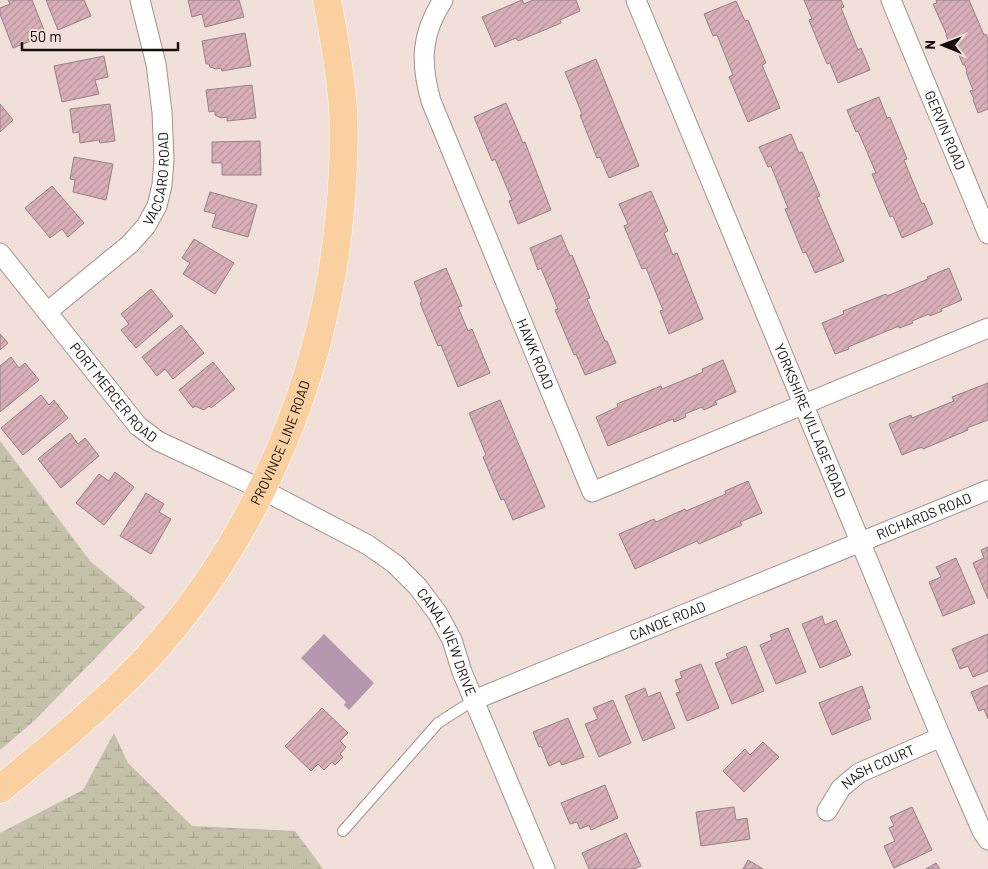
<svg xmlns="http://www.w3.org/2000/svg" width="988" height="869" font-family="Barlow,sans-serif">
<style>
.wetland{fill:url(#wetland-marsh)}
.water{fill:#b597b0}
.building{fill:url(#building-hatch);stroke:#948387}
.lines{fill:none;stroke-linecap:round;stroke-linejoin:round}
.service-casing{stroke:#a2918d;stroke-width:12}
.minor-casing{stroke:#a2918d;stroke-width:21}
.primary-casing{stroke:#fff;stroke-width:29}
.service{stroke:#fff;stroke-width:10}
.minor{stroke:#fff;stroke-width:19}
.primary{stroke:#fad0a1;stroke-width:28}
.labels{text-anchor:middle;stroke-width:4;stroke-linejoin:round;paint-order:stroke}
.street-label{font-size:14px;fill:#130d0b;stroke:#f1dfda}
</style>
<defs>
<pattern id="wetland-marsh" width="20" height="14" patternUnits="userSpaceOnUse" patternTransform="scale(1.25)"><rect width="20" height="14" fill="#c4c0aa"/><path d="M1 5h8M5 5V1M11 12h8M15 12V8" fill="none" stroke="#a8a491"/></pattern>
<pattern id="building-hatch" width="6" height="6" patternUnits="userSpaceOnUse" patternTransform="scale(1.25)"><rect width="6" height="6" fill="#d8aeb7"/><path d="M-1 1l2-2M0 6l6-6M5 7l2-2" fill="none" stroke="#b8949c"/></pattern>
</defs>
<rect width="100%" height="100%" fill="#f1dfda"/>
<g class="wetland">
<path d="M0,441L90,561L145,607L35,720L0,750Z"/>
<path d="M114,733L128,763L192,826L295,831L323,869H0V833L83,790Z"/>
</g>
<path class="water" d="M324,634L374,683L349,710L344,705L346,702L301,658Z"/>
<g class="building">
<path d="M8,0H32L46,35L13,48L0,14V8L10,4Z"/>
<path d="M46,0H84L91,16L58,30Z"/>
<path d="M188,0H239L244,17L205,27L202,14L192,17Z"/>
<path d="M522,0L524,4L533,0H576L580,11L560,20L561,23L518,41L516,38L495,47L482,17Z"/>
<path d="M804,0H841L844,7L841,8L858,50L861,48L870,70L838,83L830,63L827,64L809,20L812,19Z"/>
<path d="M936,0H969L984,35L986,34L988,39V109L978,113L973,100L974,99L970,91L973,90L966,72L967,71L965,65H963L956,48L952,50L946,35H947L933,4L937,3Z"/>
<path d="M736,1L745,21L748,20L766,63L762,65L780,108L748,122L729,77L733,75L717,35L713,36L704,14Z"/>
<path d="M245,33L251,66L222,71L221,68L216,69L210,67L209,64H206L202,41Z"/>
<path d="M104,56L108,77L95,80L99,94L62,102L54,66Z"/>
<path d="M596,59L639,166L609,178L600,157L597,158L580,115L582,114L565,72Z"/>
<path d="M252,85L256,118L227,121V117L221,118L215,115V111L209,112L206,90Z"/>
<path d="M879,97L887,118L890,117L907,159L904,160L922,204L924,203L933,224L902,238L893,216L890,217L872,174L876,173L858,131L856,132L847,110Z"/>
<path d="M506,103L523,143L525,142L551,210L518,224L509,201L512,200L495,159L492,161L474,117Z"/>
<path d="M0,104L13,120L0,132Z"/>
<path d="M110,104L115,141L100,143L99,140L80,143L79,132L73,133L70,109Z"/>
<path d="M791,134L799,153L802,152L820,196L817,197L844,261L815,273L806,252L803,253L785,209L788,208L771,166L768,167L759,147Z"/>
<path d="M260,141L261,175H222V163H212V142Z"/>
<path d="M74,157L113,164L106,200L73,192L75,180L70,179Z"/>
<path d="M52,186L84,223L68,237L62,229L50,238L25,208Z"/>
<path d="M651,191L668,231L664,233L673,255L677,253L703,319L669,334L660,311L663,310L646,268L642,269L624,226L628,224L619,204Z"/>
<path d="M210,192L257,205L248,237L212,227L216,214L204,211Z"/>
<path d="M561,235L570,256L572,255L590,298L587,299L605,341H607L616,363L585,375L576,354L574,355L555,310L558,309L541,268L538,270L530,248Z"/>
<path d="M194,239L234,263L215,294L183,274L190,263L182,258Z"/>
<path d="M446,268L462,306L458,307L468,331L472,329L490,373L458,387L441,345L438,346L420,303L422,302L414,282Z"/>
<path d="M949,268L962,300L941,309L942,311L930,316L929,314L912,321L913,323L899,328V326L848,347L849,349L835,354L822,323L844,314L843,311L886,294L887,296L928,279L927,277Z"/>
<path d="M151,289L173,316L136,348L121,330L129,324L121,314Z"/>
<path d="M181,325L204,353L173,379L165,369L157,376L142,357Z"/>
<path d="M0,334L8,343L0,350Z"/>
<path d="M11,357L19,368L25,363L39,380L0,412V366Z"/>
<path d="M723,360L736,392L715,401L717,404L704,410L702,407L685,414L686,417L674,422L673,419L608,446L596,417L618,407L617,404L661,386L662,389L703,372L702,369Z"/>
<path d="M213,362L235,389L211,408L209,406L204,410L195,406L193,408L179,390Z"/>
<path d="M988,383V420L967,428L968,430L923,449L922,447L902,455L889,424L911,415L912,418L954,401L952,397Z"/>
<path d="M41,395L49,405L54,400L68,418L23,455L1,428Z"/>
<path d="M500,400L545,507L513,520L504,499L501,500L483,457L486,455L469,413Z"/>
<path d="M70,433L78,444L85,438L99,456L61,488L38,459Z"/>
<path d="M115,472L134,487L104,525L76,503L99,474L109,481Z"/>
<path d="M748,481L762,513L740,522L742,525L699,544L697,541L635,569L619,534L654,519L656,522L685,509L686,511L726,494L725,491Z"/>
<path d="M146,493L164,504L159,512L171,519L151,554L120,536Z"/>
<path d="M988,547V599L973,563L984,558L981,550Z"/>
<path d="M956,558L975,603L943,616L929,582L941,577L936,567Z"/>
<path d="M822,616L825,625L836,620L851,655L820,668L802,624Z"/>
<path d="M788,628L806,672L776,684L760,645L772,640L770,635Z"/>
<path d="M988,634V671L973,677L968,666L960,669L952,649Z"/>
<path d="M746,646L764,691L732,704L715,663L728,658L726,654Z"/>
<path d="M701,664L719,708L687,721L676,693L680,692L675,680L682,678L680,672Z"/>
<path d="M988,685V719L984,709L979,711L971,692Z"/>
<path d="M862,686L870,708L867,709L871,719L832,735L819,703Z"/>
<path d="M645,688L648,697L660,692L675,728L643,741L625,696Z"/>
<path d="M613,700L631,743L599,757L585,724L598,719L593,708Z"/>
<path d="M322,708L348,733L340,741L346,747L340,754L343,757L335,765L332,762L324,770L318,764L311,771L285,746Z"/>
<path d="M568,718L584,757L562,765L560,761L549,766L541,746L539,747L533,732Z"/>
<path d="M763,742L779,757L744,792L723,771L745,749L750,755Z"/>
<path d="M605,785L618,818L591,830L589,825L580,829L577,822L570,824L561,803Z"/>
<path d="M734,807L736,820L747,818L750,839L701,846L696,812Z"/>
<path d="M912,807L932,850L894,868L884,846L895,841L889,828L894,826L890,817Z"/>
<path d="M626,833L641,866L634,869H589L582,853Z"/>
<path d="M748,860L763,869H743Z"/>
<path d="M936,863L940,869H926Z"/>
</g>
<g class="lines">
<g class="service-casing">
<path id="service" d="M343,831L438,723L474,700"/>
</g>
<g class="minor-casing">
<g id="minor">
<path id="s1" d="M443,0C421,34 420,62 431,101L592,492L988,328"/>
<path id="s2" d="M636,0L941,737L982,831L988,840"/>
<path id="s3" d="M891,0L988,234"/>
<path id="s4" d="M0,253L138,426L158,441L261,489L368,545L395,564L418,587L438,614L452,640L462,672L545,869"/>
<path id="s5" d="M47,312L130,244L146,226L157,206L162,185L164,159L162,112L156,64L140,0"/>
<path id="s6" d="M474,700L988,490"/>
<path id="s7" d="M827,811L841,788L859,773L941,737"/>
</g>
</g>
<g class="primary-casing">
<g id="primary">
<path id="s8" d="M0,789C52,747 103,705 149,656C259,535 325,374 340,212C343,178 345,143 343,108C340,72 334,36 327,0"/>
</g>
</g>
<use href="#service" class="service"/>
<use href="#minor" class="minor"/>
<use href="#primary" class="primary"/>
</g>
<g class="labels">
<g class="street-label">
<text dy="5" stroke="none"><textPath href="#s3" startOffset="141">GERVIN ROAD</textPath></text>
<text dy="5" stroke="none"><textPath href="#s5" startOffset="181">VACCARO ROAD</textPath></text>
<text dy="5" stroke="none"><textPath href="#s1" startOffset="379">HAWK ROAD</textPath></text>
<text dy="5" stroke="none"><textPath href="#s4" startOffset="180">PORT MERCER ROAD</textPath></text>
<text dy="5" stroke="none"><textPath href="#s2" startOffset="455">YORKSHIRE VILLAGE ROAD</textPath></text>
<text dy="5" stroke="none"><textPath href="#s8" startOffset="452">PROVINCE LINE ROAD</textPath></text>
<text dy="5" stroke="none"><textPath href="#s6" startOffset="486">RICHARDS ROAD</textPath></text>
<text dy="5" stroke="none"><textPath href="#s6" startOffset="209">CANOE ROAD</textPath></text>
<text dy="5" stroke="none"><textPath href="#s4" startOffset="609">CANAL VIEW DRIVE</textPath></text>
<text dy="5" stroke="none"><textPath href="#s7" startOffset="70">NASH COURT</textPath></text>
</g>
</g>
<g transform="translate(943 45) rotate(271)" stroke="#f1dfda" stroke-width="4" paint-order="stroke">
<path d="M0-4L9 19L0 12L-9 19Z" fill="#130d0b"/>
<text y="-8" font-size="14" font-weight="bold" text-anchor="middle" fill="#130d0b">N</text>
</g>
<path d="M22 42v8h156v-8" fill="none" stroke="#130d0b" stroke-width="2.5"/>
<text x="30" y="42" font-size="15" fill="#130d0b" stroke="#f1dfda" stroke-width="4" paint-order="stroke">50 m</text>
</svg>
